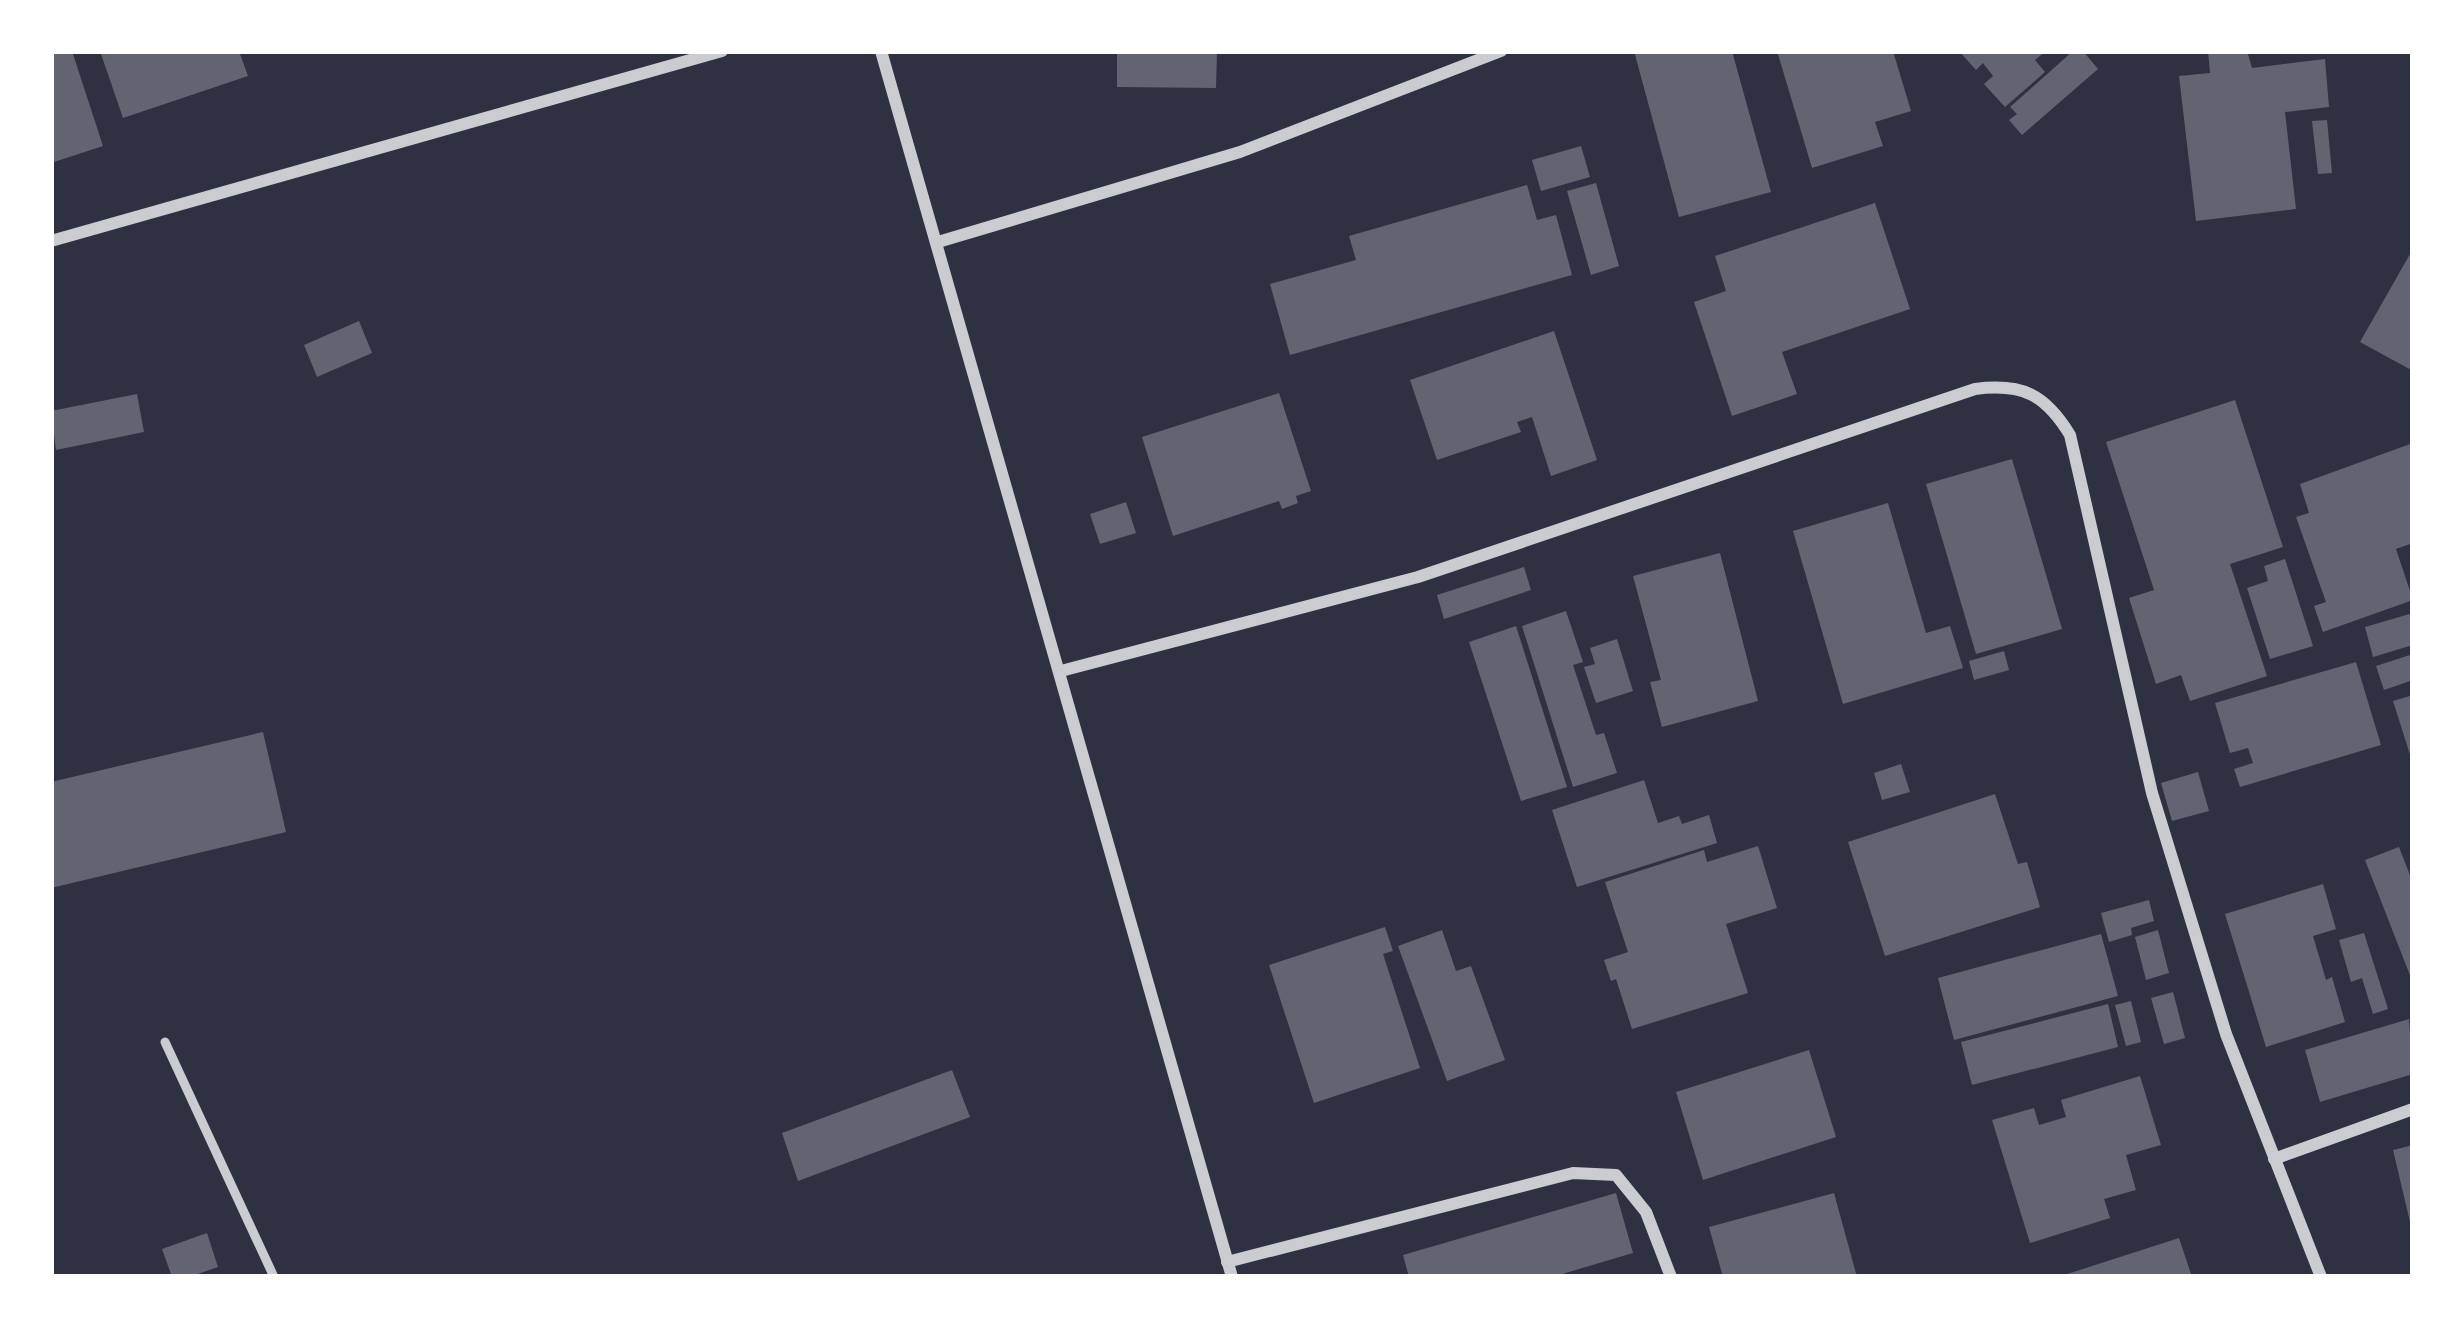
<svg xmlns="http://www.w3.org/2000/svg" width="2464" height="1328" font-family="'DejaVu Sans',sans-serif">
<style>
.building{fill:#626471}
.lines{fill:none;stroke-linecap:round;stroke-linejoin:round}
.service{stroke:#caccd0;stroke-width:9}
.minor{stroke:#caccd0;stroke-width:12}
</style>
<rect width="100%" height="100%" fill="#2d3142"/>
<g class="building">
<path d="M51,51H72L103,146L51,163Z"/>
<path d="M100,51H239L248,76L123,118Z"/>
<path d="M1117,51H1217L1216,88L1117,87Z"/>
<path d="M1634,51H1732L1771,192L1679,217Z"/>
<path d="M1777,51H1893L1911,111L1875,122L1883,146L1812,168Z"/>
<path d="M1959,51H2046L2035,60L2045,72L2005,107L1984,84L1993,76L1983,63L1976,70Z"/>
<path d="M2073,51H2083L2098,69L2022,135L2009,120L2017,114L2010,107Z"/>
<path d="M2208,51H2247L2252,68L2325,59L2329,107L2285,112L2296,209L2196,221L2179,76L2210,73Z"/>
<path d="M2327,120L2332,173L2318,174L2312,121Z"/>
<path d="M1581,146L1590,177L1541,191L1532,160Z"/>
<path d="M1596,183L1619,266L1591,275L1567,191Z"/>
<path d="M1527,185L1537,220L1556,215L1572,275L1290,355L1270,284L1356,260L1349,236Z"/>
<path d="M1875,203L1910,309L1782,352L1797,394L1732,416L1694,302L1726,291L1715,256Z"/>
<path d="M2410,254L2413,255V371L2360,342Z"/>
<path d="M359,321L372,353L317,377L304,345Z"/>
<path d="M1554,331L1597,460L1551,476L1532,417L1517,422L1521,432L1437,460L1410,380Z"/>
<path d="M1279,393L1311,491L1296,496L1298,503L1282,509L1279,501L1173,536L1142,437Z"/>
<path d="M137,394L144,432L56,450L51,411Z"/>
<path d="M2235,400L2283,547L2230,564L2267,676L2190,701L2181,675L2156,684L2129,598L2154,590L2106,442Z"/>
<path d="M2413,443V543L2396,549L2413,600L2323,632L2314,606L2326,602L2296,517L2309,513L2300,484Z"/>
<path d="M2012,459L2062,629L1976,654L1926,484Z"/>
<path d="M1126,502L1136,533L1100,544L1090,514Z"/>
<path d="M1888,503L1926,633L1950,626L1963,668L1843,704L1793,531Z"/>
<path d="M1720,553L1758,701L1662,727L1650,682L1661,680L1633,576Z"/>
<path d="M2285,559L2313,646L2270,659L2247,588L2268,581L2264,566Z"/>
<path d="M1524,567L1531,590L1444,619L1437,595Z"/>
<path d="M1566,611L1583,662L1573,665L1596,735L1604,733L1617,773L1573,787L1522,626Z"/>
<path d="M2413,613V645L2373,657L2365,627Z"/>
<path d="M1516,626L1567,787L1521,801L1469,642Z"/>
<path d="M1617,639L1633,691L1596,703L1584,667L1595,664L1590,648Z"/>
<path d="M2004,651L2009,670L1974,680L1969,661Z"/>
<path d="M2413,654V680L2384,690L2376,666Z"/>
<path d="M2356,662L2381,745L2240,787L2234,769L2253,763L2248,748L2230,753L2215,703Z"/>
<path d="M2413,695V761H2412L2393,701Z"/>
<path d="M263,732L286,832L51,888V782Z"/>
<path d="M1901,764L1910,792L1882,800L1874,773Z"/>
<path d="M2198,772L2209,811L2172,821L2161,783Z"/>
<path d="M1644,780L1658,823L1679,816L1682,824L1709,815L1717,843L1577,887L1552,810Z"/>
<path d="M1995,794L2018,864L2027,862L2040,907L1885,956L1848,842Z"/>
<path d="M1758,846L1777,908L1726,924L1748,993L1632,1029L1616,979L1611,981L1604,960L1628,952L1605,882L1704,850L1707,862Z"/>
<path d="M2399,847L2413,883V983L2365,860Z"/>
<path d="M2323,884L2336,929L2313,936L2326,980L2332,977L2345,1022L2266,1047L2225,914Z"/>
<path d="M2149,900L2154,921L2131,928L2132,935L2109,942L2101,913Z"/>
<path d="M1385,927L1393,951L1383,954L1420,1068L1314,1103L1269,965Z"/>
<path d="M1442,930L1456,971L1471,966L1505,1060L1447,1081L1398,946Z"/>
<path d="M2158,930L2169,973L2146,980L2135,937Z"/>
<path d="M2364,933L2388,1009L2373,1014L2362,978L2351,982L2339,940Z"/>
<path d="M2101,934L2118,996L1954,1040L1938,978Z"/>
<path d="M2173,992L2185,1038L2164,1044L2151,998Z"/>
<path d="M2131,1001L2141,1042L2126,1046L2115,1005Z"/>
<path d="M2108,1004L2118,1047L1972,1085L1961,1042Z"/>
<path d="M2409,1019L2413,1074L2320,1102L2305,1050Z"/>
<path d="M1809,1050L1836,1137L1703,1180L1676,1092Z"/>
<path d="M952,1070L970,1117L798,1181L782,1133Z"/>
<path d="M2140,1076L2161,1145L2126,1155L2136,1190L2104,1199L2110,1218L2030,1243L1992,1120L2034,1108L2039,1125L2066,1117L2061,1100Z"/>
<path d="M2413,1145V1225L2411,1226L2393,1150Z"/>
<path d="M1616,1193L1633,1253L1552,1277H1409L1403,1255Z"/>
<path d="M1834,1193L1857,1277H1723L1709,1227Z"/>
<path d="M207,1233L218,1267L189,1277H172L162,1249Z"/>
<path d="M2179,1238L2192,1277H2061V1276Z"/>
</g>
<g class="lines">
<path class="service" d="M165,1042L274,1277"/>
<g class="minor">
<path d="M881,51L1232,1277"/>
<path d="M51,241L722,51"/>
<path d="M938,242L1240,152L1501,51"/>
<path d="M1061,671L1418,577L1975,389C2022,383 2045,394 2070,435L2152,793L2226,1034L2321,1277"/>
<path d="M2274,1159L2413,1109"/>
<path d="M1227,1262L1573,1173L1616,1175L1646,1212L1671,1277"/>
</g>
</g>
<rect width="2464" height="1328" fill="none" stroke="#ffffff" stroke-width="108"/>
</svg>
